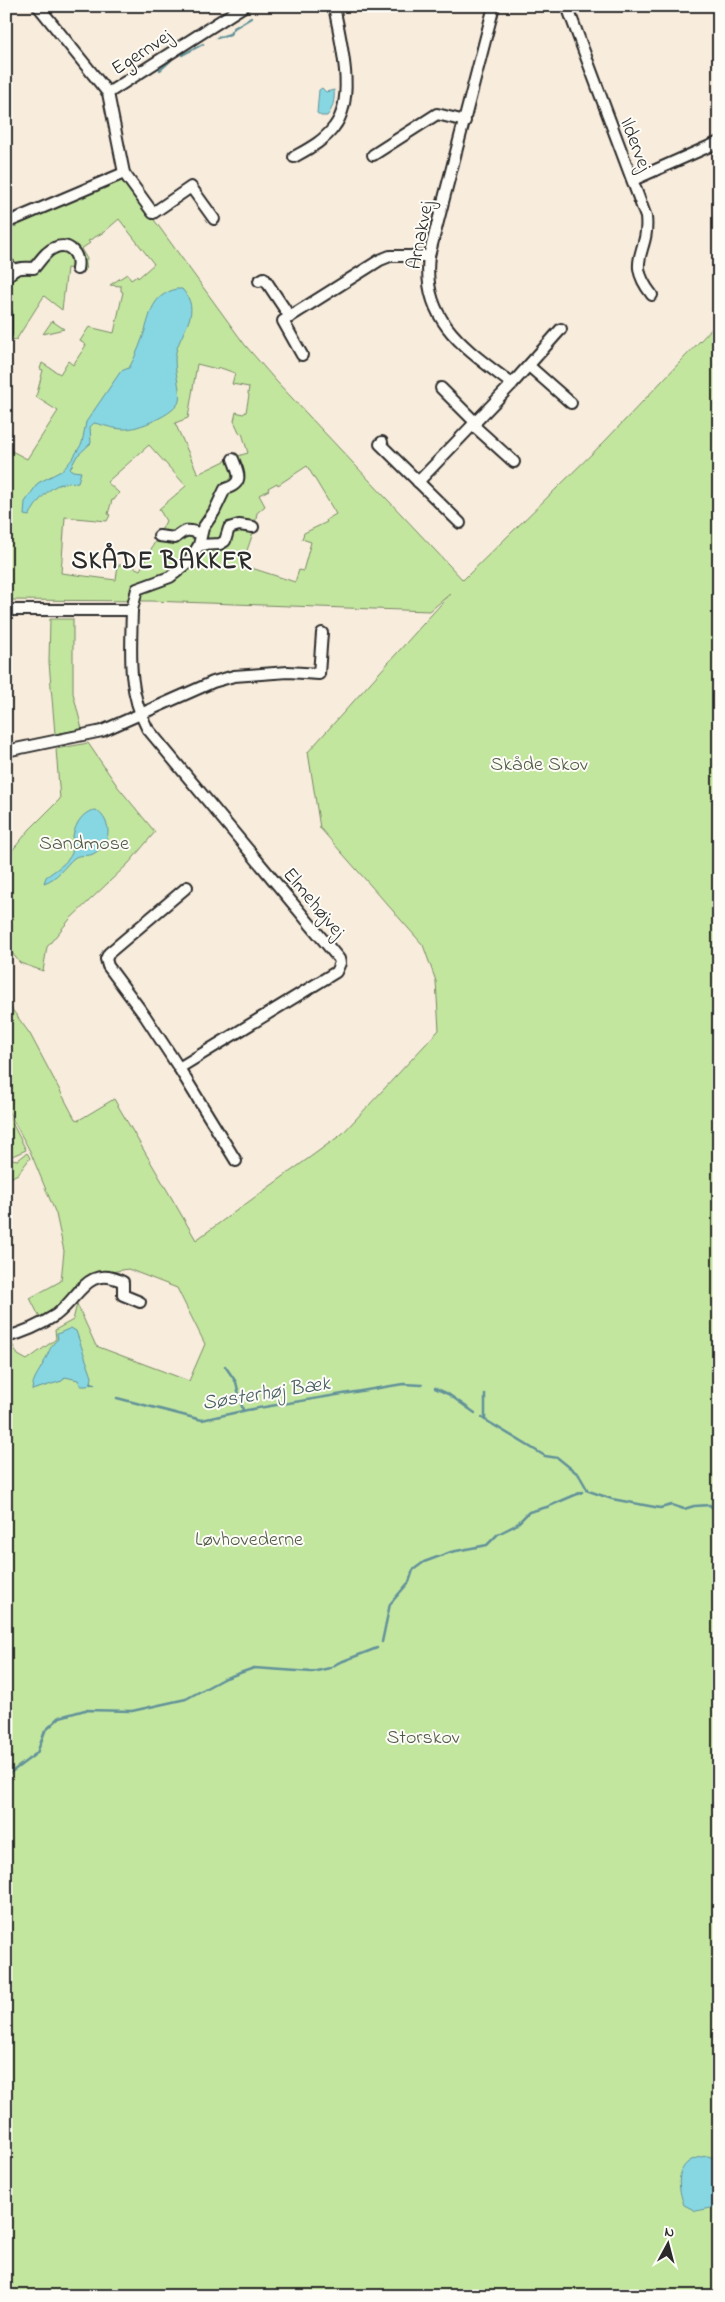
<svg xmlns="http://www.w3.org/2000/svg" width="725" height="2302" font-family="'Indie Flower',sans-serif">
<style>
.green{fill:#c3e69f;stroke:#778865;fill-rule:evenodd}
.water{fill:#87d7e3;stroke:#629299}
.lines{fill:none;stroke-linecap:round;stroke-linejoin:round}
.stream{stroke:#629299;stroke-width:2.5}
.street-casing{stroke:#2b2b2b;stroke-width:14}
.street{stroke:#fdfcf7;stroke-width:10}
.labels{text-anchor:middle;stroke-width:4;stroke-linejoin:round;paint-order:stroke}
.street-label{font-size:20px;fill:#2b2b2b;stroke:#fdfcf7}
.park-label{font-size:20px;fill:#515a48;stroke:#fdfcf7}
.water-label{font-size:21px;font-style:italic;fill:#475f62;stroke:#fdfcf7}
.district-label{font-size:25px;font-weight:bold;letter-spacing:1px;fill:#2b2b2b;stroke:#fdfcf7}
</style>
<rect width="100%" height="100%" fill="#f8ecdc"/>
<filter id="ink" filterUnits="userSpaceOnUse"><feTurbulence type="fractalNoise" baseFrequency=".02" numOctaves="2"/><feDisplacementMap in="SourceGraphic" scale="10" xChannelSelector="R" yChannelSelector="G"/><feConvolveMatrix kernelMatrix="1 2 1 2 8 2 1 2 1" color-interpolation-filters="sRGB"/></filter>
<g filter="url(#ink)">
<g class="green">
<path d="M119,178L128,184L245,345L277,382L463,580L606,440L719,321V2296H6V1343L11,1342L18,1355L27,1360L56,1339L55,1330L73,1320L77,1304L96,1346L189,1381L205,1344L177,1288L128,1269L89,1276L59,1308L40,1318L30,1298L61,1281L64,1251L56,1214L30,1151L6,1107V1011L11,1008L30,1034L75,1119L79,1120L114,1099L196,1240L342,1134L439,1030L436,981L423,945L320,828L308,752L451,593L430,611L151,601L6,600V448L27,459L58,411L36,397L43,370L40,369L42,363L60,374L68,361L73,365L86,345L80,341L89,327L114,333L123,292L121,291V286L110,285L127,274L131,280L137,276L138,278L154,264L119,219L104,232L88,241L90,243L81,249L87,259L85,271L67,268L62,310L44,296L16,340L6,338V227ZM197,364L217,369L218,367L235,373L232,384L249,387L248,394L249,395L246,412L243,414L236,412L234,421L240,434L242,433L248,453L231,458L198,474L175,423L188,418ZM149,445L186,486L159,509L166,521L140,570L129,565H118L116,580L61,573L65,517L107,521L110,515L108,514L112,500H114L119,493L107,482ZM307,466L336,514L326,520L327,522L304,533L302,539L311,542L303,571L299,570L295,582L242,565L254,530L257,513L265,506L259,495L269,490L268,488L277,483L278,485Z"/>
<path d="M52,321L64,329L43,334Z"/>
<path d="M50,619H73V693L82,729L55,734L49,662Z"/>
<path d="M88,743L118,787L155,832L129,863L70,919L47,947L43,971L20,963L12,953L6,951V858L30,829L60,799L56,749Z"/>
<path d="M6,1111L26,1150L12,1156L11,1159L18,1160L27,1153L30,1158L18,1174L6,1180Z"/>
</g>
<g class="water">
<path d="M322,88L326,92L334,90C335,99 333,109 327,116H321L317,113L319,90Z"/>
<path d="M176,289H182C203,312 181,330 176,352C172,368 182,389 179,401C176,414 136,430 124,429C113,429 104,425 94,423L90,427L91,443L77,456L70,469L73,471L81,472L78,482C73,483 66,482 61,484C47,488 36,504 29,516L24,515L25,502L38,483L63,470L73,458L82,443L86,422L121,371L129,368C136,356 142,340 146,327C152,307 154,296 176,289Z"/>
<path d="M96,810C113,822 112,844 93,854C87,857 79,854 74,858C65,866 57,879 44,883L46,877C54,871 68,863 72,853C73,849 72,845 72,841C74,827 81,811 96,810Z"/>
<path d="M71,1328L76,1331L92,1377L91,1383L87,1386H81L78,1380L65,1377L62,1381L32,1390C33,1378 38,1374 43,1364C49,1354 49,1346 58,1339L57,1334Z"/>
<path d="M708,2156L719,2160V2206L696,2211L684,2205C675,2180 677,2158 708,2156Z"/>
</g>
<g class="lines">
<g class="stream">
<path d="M217,38L230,34L234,28L251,18"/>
<path d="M182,55L203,44"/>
<path d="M160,70L171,60"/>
<path d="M225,1366L236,1382L243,1411"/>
<path d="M91,1383L94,1384"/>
<path d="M435,1388L448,1394L475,1413"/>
<path d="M485,1394V1420"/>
<path d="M117,1398L202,1420L247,1410L403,1384L422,1385"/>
<path d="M482,1418L545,1456L558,1458L579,1475L587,1489"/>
<path d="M586,1490L612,1499L660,1508L672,1505L684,1509L694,1506L710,1505L719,1516"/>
<path d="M382,1642L390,1604L409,1582L413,1570L424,1562L451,1552L487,1545L498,1534L516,1525L529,1512L547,1507L582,1492"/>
<path d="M6,1776L37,1753L45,1731L60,1717L85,1710L132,1711L186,1699L223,1679L254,1668L312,1672L330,1668L338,1663L377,1648"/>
</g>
<g class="street-casing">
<g id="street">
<path d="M38,6L108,93L124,173L153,213L191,187L214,219"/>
<path d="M494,6L429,256C421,321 466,349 512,384L561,329"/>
<path d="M567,6L646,217C650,253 624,259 652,295"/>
<path d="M108,93L244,6"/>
<path d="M373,155L437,114L465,121"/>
<path d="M294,157C308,149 324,141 334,127C357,98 340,40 334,6"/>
<path d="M633,180L719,142"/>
<path d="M6,223L124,173"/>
<path d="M6,262L13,269"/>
<path d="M6,278C15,267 21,267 34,268C40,261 46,251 54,248C70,241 80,255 77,269"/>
<path d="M259,281L264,278L290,317"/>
<path d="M6,313V334"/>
<path d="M302,355L283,321L380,260L390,256H429"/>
<path d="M529,366L571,403"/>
<path d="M441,388L476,423"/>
<path d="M473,425L514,462"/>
<path d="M382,442L380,444L460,523"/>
<path d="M418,482L512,384"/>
<path d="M159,536L175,538C184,529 190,529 201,534"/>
<path d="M199,545L220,544L225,541L229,528L239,525L253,527"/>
<path d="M6,610H132C131,651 127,690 147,728L339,959L340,963L336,972L179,1068L145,1016L108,966L106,959L109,953L187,887"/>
<path d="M132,610L137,589L170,577L188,563L199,545L203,528L214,512L225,489C244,483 239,474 233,459"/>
<path d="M6,751L102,731L213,682L234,676L288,672L319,674L322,633"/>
<path d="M179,1068L236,1161"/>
<path d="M6,1337C23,1333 42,1324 56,1315C80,1297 87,1264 123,1282V1295L140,1302"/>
</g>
</g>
<use href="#street" class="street"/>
</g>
</g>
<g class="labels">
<g class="street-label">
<text transform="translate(141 51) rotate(-33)" y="7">Egernvej</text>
<text transform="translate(637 144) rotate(69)" y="7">Ildervej</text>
<text transform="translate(419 235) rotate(-79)" y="7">Arnakvej</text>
<text transform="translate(315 902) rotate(50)" y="7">Elmehøjvej</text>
</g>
<g class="park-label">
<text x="539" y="770">Skåde Skov</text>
<text x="84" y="849">Sandmose</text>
<text x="249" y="1545">Løvhovederne</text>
<text x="423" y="1743">Storskov</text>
</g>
<g class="water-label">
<text transform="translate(266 1392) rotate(-9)" y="7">Søsterhøj Bæk</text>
</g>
<g class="district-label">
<text x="162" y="568">SKÅDE BAKKER</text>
</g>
</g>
<rect width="725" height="2302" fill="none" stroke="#fdfcf7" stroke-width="25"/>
<rect x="12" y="12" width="700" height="2277" fill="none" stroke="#2b2b2b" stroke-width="2" filter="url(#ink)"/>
<g transform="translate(668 2244) rotate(7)" stroke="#fdfcf7" stroke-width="4" paint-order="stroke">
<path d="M0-4L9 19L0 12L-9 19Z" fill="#2b2b2b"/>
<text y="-8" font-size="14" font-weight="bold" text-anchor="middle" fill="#2b2b2b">N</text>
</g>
</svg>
